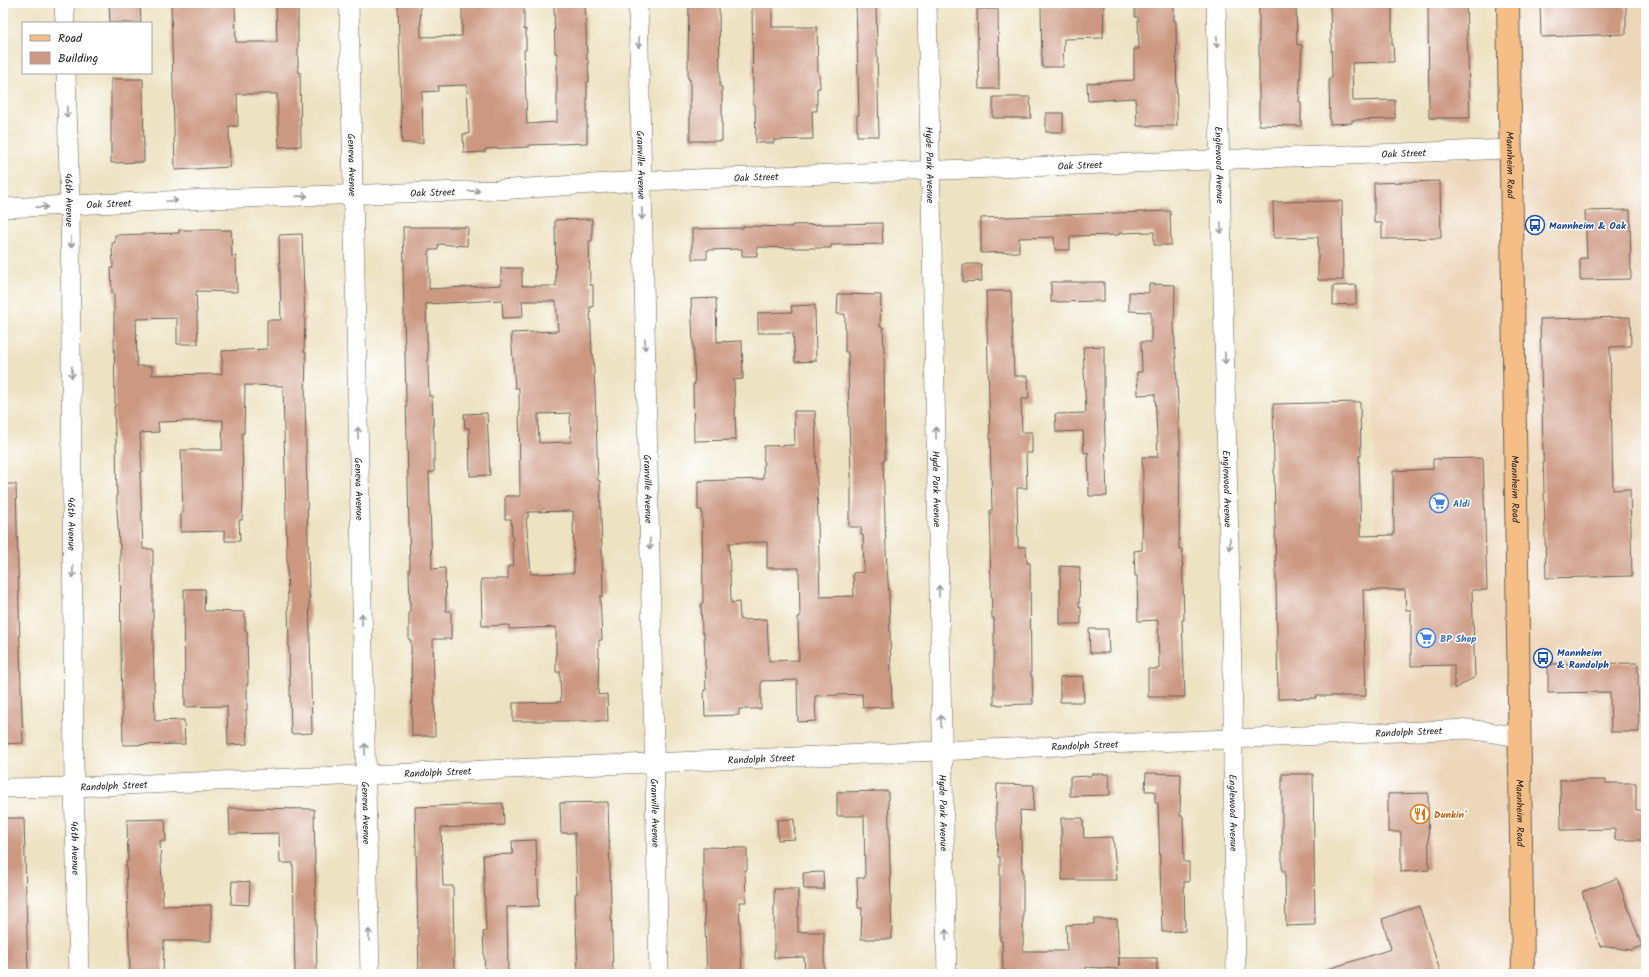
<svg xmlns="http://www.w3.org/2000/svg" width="1649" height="977" font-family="Kalam,sans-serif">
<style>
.built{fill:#edd7bb}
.building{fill:#cc9882;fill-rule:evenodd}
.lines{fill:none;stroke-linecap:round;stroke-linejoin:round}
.minor-casing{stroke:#656156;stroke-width:20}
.primary-casing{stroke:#656156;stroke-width:24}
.minor{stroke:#fff;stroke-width:19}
.primary{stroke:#f6be87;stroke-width:22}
.oneway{stroke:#999}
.labels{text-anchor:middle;stroke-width:3;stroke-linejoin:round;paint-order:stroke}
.street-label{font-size:10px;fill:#1c1c1c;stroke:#fff}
.transit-label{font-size:10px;font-weight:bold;fill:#164399;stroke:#fff;text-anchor:start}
.shop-label{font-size:10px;font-weight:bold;fill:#366cbe;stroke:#fff;text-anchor:start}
.food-label{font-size:10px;font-weight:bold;fill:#c56008;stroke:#fff;text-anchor:start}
</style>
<rect width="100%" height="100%" fill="#fff"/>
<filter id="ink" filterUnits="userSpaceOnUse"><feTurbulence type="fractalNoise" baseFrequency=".025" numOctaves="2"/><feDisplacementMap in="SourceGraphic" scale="8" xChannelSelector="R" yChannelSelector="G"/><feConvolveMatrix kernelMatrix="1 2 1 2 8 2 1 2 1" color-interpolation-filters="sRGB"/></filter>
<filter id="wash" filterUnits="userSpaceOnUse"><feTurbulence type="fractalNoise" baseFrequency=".012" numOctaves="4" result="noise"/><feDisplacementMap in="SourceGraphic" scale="16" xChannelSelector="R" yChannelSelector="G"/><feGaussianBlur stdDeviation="0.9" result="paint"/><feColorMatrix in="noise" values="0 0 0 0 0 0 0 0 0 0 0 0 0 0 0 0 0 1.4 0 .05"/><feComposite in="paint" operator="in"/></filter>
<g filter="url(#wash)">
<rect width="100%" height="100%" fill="#ede2c2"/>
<g class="built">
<path d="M1510,3H1646V974H1526Z"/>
<path d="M1508,157L1515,724L1379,730L1369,160Z"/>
<path d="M1516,731L1519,974H1326L1312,933L1373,910L1369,737Z"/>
</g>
<g id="blocks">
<g class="building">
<path d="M109,3H140L141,23H110Z"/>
<path d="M171,3H235L236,42H277L276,3H298V72H300L301,146L279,147L277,94H237L238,126H229L230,167L175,170Z"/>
<path d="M398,3H420L421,37L462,36V3H524V30L526,29V50H524L527,124L557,122V53H555L554,3H585L587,60H588L589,82H587V143L529,145V147L485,149V152L464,153L463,134H469L467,85L438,86V91L422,92L423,143H402Z"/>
<path d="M689,3H719L720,87H722V141H690V79H688V57Z"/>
<path d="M752,3H772V27H817L818,73H819L820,88H817V111H812L813,139L774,140V143H756L755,104L753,105Z"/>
<path d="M856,3H876L879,136H857V115H859Z"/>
<path d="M1084,3H1104L1103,38L1064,39L1063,67H1042L1041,6L1084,5Z"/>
<path d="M1135,3H1174V21H1176L1177,126H1137L1136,102H1135V98L1088,101L1087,83L1134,80V49H1139L1138,17H1135Z"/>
<path d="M1259,3H1296L1297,45H1302L1299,102H1301V126L1259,125Z"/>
<path d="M1330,3H1392V44H1393L1394,62L1352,63L1353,101L1395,100V119L1352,120V123L1330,124L1329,78H1332Z"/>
<path d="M1428,3H1466L1470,118H1429Z"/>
<path d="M1540,3H1626V34L1541,37Z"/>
<path d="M977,9H998L999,89H979Z"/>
<path d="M111,79H143L144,162L111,163Z"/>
<path d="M993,97H1030L1031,118H993Z"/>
<rect x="1046" y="113" width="17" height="19"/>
<path d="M1440,181L1441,238L1382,239V223H1374V183Z"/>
<path d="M1342,201L1343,280H1318V237L1274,238L1273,202Z"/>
<path d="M1630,210L1631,279L1580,280V258H1587L1585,211Z"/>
<path d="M1170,211L1171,245H1154V232L1119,233V235L1070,236V250H1055L1054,237L1019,238V252L981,253V218Z"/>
<path d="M592,219V241H589L590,285H593V307H590L592,354H593L595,390L598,481H600L602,552L603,596H600L602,640H599L598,695L607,694L608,721H513V703L561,702L560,672H556V627L509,629V625L482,626L481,579H508V566H514L511,519H505V496H520L519,388H515L511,333L558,331L556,301H522L523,317L503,318L502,300L426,304L429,396H432L434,440V472H429L432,569L445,568L446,611H451V639H433L435,736H412L411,640H409V612H410L409,569H410L403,267H404L403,227H468L467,246L438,244V250H429V289L501,285V268H522V286H556L555,220ZM570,413L571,442L539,443L538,414ZM573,511L574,573L531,574L526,518H528V512Z"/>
<path d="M882,223L883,244L831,245V248H799L757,247V256H742V249L707,250V259H692V229L743,228V226L792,227V225Z"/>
<path d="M179,230H231L232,257L236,256L237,292L196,291L198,344H177V318L136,319L137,366H152V375L222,374V351L267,349V320H281L279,235L302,234L305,320L304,352H306L305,401L312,733L291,734L283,386L245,385L244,433H242L243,501L242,520H239L240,541H225V531L181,532V512H183L181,450H222L223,420L158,422L159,432L140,433L142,472H140L143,549H153V639L155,721L184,720L185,744L123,745L121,655L120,544H119L117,510L116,433L115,434L114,407H115L114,330V293H112L111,268H113L112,243H115V235L179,233Z"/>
<path d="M963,264H981L982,281L963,282Z"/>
<path d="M1051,282H1104V301L1051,302Z"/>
<path d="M1149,284L1175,285L1174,324L1180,443L1179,549H1182L1184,620H1182L1185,697H1148V669H1159L1158,620L1138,621L1137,576H1135L1134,551L1142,550L1143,477L1142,457H1158L1155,394L1138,395L1137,372H1142L1141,342H1151V312L1129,311V292L1149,293Z"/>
<path d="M1356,285V304L1333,305V286Z"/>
<path d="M986,291H1011L1014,376H1028L1029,399H1021L1022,432H1032V453H1026L1027,488H1017L1018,547H1026L1027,563H1030L1031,676H1032L1033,704L994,705V618H992L990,548H991L990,510H992Z"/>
<path d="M838,294L881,295L880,327H883L884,352L885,460H883L886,551L889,596L892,707L863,708L862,694L815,696L816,721L798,722L797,680L761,681V709H739V715L705,716L704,690H706L704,633H702L701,604L703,603L702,510H698V481L763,479L764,446L795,445L794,411H815L820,597L854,596L853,573L864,572L863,535H861V527H849V511H851V474L849,423L848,352H845V314H837ZM767,542V568H799L800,617H798L799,660L769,661L767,619L740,620L739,602L731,603L729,543Z"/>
<path d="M716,298L717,342L742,341L743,379L734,380L736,440L694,441L693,384H695L691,299Z"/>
<path d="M815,305L816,361L795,362L793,333H758V313L792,312L791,306Z"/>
<path d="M1630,317L1631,346L1610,347L1613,490L1630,489L1632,576L1546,578L1540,319Z"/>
<path d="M1104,346V409L1107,496H1089L1088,452L1084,453L1083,431L1056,432L1055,414L1086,413L1083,347Z"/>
<path d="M1360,402L1361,456H1359L1361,536L1394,535L1393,471L1433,469V459L1483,458L1487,590H1472L1475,677L1454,689V665L1411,666V610H1406L1405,590H1363L1366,696H1316V698L1278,699L1273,404Z"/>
<path d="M487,413L490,475L470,476L469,428H465L464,414Z"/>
<path d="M3,484H16L21,688L23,743L3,744Z"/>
<path d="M1060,566L1080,567L1079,607H1081V624H1060Z"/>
<path d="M184,589H205L204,611L245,612V631H247L248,684H247V710H246L247,744L228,745L227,706L185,707Z"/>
<path d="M1089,629H1108L1109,653H1090Z"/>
<path d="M1638,663L1639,732H1611L1610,692L1548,693V664Z"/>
<path d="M1083,676L1084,702H1060V677Z"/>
<path d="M1146,773L1181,774L1180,816H1183L1184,862H1189V882H1184L1185,931L1162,932L1158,803H1155V791H1145Z"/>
<path d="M1091,774H1109L1110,795L1070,796V777L1091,776Z"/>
<path d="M1282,774H1313L1315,925L1286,926L1285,871H1282Z"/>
<path d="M1560,780H1606V783H1636V810H1644V840H1615V829L1561,830Z"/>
<path d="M997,784L1034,785L1033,811L1020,810L1022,870H1023V951H1067L1066,925L1094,924V919H1117L1119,966V958H1157V974H1118V969L1086,967V974H1003L1002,941H1000V857H998L996,810Z"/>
<path d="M888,791L892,939H861L862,908H858L857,878H865L864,816H837V792Z"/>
<path d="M1428,793L1429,870L1401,872V832H1388V794Z"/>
<path d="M608,802L613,974H578L575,894H577L575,833H561L560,803Z"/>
<path d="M503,803L504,825L441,828L443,886H453L454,974H419L415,807Z"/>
<path d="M229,808L314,809L317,974H295L293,863H280L279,833L230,834Z"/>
<path d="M3,818H24L28,974H3Z"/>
<path d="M1061,818H1083L1084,838L1113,837L1117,880H1062Z"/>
<path d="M165,819L166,841H160L163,906L211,905V941H164L163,974H130L126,861H128L127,820Z"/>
<path d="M794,819L795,839L778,840L777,820Z"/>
<path d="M536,840L539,906L507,907L508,974H485L483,932L486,931L483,855L513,854L512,841Z"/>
<path d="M703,847L747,848V870H745L746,902H739L742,974H707L704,903H703Z"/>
<path d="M823,872L824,889H804L803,873Z"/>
<path d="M1617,878L1642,946L1631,950L1600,946L1582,892Z"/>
<path d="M232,881L250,882L249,905L231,904Z"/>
<path d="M774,889H798V932H824V974H805L804,957L774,958Z"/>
<path d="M1419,906L1441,974H1323L1322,971L1391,949L1382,919Z"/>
</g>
</g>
</g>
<g filter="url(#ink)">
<use href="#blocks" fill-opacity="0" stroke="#656156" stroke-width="1"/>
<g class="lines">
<g class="minor-casing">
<g id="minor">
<path d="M64,3L65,23"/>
<path id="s1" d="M349,3L370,974"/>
<path id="s2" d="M638,3L659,974"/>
<path id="s3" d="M927,3L947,974"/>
<path id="s4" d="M1216,3L1233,712V764L1236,974"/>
<path id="s5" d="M66,73L70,206L74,787L79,974"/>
<path id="s6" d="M3,208L209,199L497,190L641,181L1511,149"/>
<path id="s7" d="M3,788L74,787L1469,729L1520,737"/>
</g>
</g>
<g class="primary-casing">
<g id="primary">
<path id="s8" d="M1508,3L1512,224L1523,974"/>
</g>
</g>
<use href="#minor" class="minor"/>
<use href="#primary" class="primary"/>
</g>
<defs><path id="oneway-shaft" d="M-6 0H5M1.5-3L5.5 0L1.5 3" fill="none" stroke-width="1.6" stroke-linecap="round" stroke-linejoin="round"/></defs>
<g class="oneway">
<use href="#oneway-shaft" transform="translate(639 42) rotate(89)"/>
<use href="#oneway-shaft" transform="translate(1217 42) rotate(89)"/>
<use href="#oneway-shaft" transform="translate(67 112) rotate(88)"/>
<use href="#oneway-shaft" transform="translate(474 191) rotate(-2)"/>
<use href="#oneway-shaft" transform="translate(302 196) rotate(-2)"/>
<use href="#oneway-shaft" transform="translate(172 201) rotate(-3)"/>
<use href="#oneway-shaft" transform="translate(42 207) rotate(-2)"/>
<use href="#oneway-shaft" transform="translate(642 214) rotate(89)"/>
<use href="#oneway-shaft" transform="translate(1221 228) rotate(88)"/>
<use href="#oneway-shaft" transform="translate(71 242) rotate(90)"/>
<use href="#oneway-shaft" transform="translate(645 344) rotate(89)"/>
<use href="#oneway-shaft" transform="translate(1225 358) rotate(89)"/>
<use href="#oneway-shaft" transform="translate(72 372) rotate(90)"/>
<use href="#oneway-shaft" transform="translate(358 433) rotate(-91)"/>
<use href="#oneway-shaft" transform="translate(936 433) rotate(-91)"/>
<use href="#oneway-shaft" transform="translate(650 544) rotate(89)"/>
<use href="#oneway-shaft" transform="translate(1230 544) rotate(89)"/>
<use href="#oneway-shaft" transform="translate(73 572) rotate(90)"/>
<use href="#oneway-shaft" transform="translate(939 591) rotate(-91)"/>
<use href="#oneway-shaft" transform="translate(362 619) rotate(-91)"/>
<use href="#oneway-shaft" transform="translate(941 721) rotate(-91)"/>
<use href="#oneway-shaft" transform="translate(365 749) rotate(-91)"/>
<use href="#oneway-shaft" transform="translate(369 935) rotate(-91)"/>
<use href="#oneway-shaft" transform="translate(946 935) rotate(-91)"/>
</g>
</g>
<defs>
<g id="bus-ring" transform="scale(1)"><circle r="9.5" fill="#fff" stroke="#1a4fb4" stroke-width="1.5"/><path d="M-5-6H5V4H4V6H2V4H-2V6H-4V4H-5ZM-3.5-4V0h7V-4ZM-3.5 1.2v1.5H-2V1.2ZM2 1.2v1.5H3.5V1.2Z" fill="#1a4fb4"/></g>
<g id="supermarket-ring" transform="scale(1)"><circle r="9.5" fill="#fff" stroke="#3f7fe0" stroke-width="1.5"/><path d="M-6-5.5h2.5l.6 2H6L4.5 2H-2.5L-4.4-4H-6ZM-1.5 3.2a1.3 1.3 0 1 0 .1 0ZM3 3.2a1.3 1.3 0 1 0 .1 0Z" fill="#3f7fe0"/></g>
<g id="restaurant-ring" transform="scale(1)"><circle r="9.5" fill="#fff" stroke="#e8710a" stroke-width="1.5"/><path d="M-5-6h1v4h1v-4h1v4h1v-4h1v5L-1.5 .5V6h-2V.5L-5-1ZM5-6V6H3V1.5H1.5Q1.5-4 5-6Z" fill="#e8710a"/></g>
</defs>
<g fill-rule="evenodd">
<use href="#bus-ring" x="1535" y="225"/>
<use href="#supermarket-ring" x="1439" y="503"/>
<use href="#supermarket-ring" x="1426" y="638"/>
<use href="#bus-ring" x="1543" y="658"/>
<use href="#restaurant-ring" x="1420" y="814"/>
</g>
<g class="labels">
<g class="street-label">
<text dy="4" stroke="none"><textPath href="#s6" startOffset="1402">Oak Street</textPath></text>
<text dy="4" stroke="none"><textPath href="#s1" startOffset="162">Geneva Avenue</textPath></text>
<text dy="4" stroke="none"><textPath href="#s2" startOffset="162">Granville Avenue</textPath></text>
<text dy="4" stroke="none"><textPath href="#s3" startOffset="162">Hyde Park Avenue</textPath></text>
<text dy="4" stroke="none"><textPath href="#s6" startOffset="1078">Oak Street</textPath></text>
<text dy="4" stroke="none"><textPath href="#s4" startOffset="162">Englewood Avenue</textPath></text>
<text dy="4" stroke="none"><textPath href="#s8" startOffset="162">Mannheim Road</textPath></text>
<text dy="4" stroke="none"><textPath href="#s6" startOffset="754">Oak Street</textPath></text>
<text dy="4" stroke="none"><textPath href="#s6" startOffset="430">Oak Street</textPath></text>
<text dy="4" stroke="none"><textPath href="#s5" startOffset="127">46th Avenue</textPath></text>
<text dy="4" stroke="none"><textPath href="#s6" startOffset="106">Oak Street</textPath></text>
<text dy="4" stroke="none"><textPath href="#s2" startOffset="486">Granville Avenue</textPath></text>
<text dy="4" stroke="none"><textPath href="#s4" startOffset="486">Englewood Avenue</textPath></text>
<text dy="4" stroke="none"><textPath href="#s8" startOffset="486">Mannheim Road</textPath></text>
<text dy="4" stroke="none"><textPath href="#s1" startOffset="486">Geneva Avenue</textPath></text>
<text dy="4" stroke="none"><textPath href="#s3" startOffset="486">Hyde Park Avenue</textPath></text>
<text dy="4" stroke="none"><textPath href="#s5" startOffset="451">46th Avenue</textPath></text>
<text dy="4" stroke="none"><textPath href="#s7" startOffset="1407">Randolph Street</textPath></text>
<text dy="4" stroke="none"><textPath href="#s7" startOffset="1083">Randolph Street</textPath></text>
<text dy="4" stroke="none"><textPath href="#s7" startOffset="759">Randolph Street</textPath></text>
<text dy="4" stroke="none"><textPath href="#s7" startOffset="435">Randolph Street</textPath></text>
<text dy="4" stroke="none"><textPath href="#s7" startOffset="111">Randolph Street</textPath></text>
<text dy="4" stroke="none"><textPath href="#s1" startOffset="810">Geneva Avenue</textPath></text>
<text dy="4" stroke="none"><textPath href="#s2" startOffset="810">Granville Avenue</textPath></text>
<text dy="4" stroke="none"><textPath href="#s3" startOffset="810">Hyde Park Avenue</textPath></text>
<text dy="4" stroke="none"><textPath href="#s4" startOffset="810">Englewood Avenue</textPath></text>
<text dy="4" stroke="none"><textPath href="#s8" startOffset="810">Mannheim Road</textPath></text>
<text dy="4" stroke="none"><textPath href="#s5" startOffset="775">46th Avenue</textPath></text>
</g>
<g class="transit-label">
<text x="1549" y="229">Mannheim &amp; Oak</text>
<text x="1557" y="656">Mannheim<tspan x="1557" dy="12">&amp; Randolph</tspan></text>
</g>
<g class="shop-label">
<text x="1453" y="507">Aldi</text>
<text x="1440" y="642">BP Shop</text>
</g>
<g class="food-label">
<text x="1434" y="818">Dunkin'</text>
</g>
</g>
<rect width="1649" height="977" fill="none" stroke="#fff" stroke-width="16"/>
<rect x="22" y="22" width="130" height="52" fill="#ffffff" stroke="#a4a4a4"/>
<rect x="30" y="35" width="20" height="6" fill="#f6be87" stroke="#a4a4a4"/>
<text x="58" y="42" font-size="12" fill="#1c1c1c">Road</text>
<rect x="30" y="52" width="20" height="12" fill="#cc9882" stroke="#a4a4a4"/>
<text x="58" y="62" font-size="12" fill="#1c1c1c">Building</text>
</svg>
